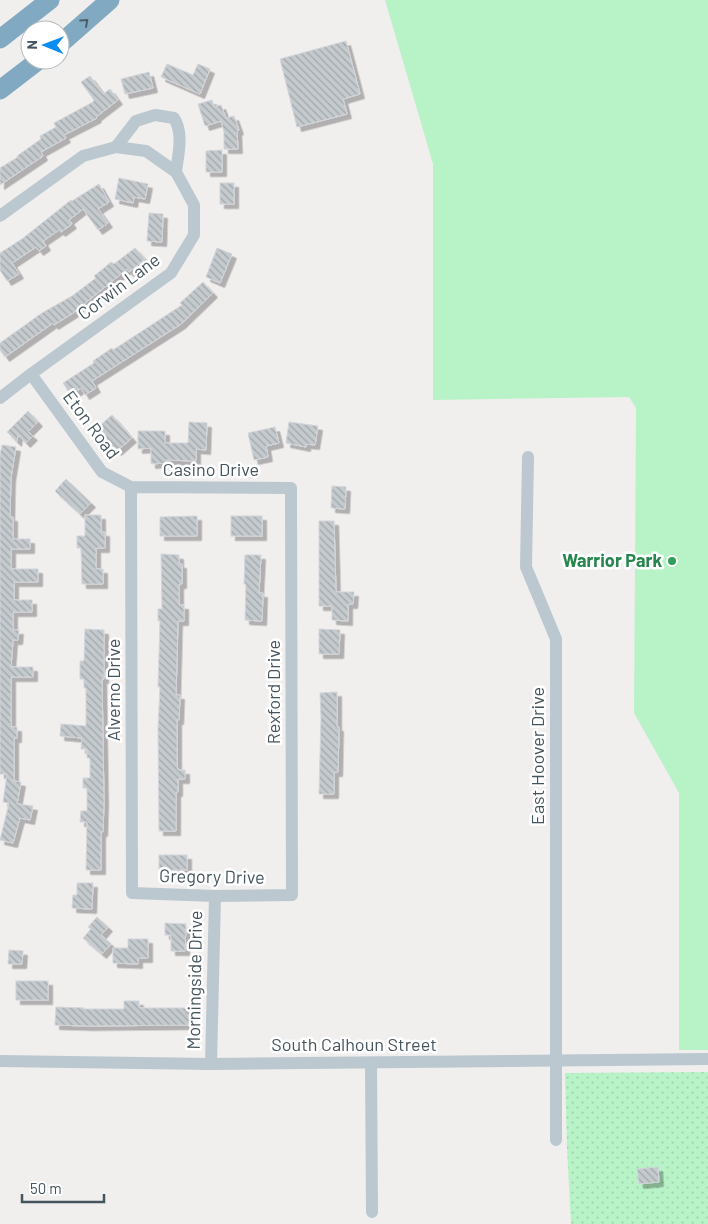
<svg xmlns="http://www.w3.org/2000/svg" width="708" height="1224" font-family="Barlow,sans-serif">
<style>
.grass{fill:url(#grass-dots)}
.garden{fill:#b8f3c7}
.building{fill:url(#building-back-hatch);stroke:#d2d5da;filter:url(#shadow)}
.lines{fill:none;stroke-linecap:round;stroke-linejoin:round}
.minor{stroke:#bbc8cf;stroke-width:12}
.highway{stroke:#81a9c2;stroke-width:19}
.oneway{stroke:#4b5d67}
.leisure-dot{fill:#2e9e5b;stroke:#fff;stroke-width:2}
.labels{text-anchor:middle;stroke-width:5;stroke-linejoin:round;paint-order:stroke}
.street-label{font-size:18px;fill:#45555d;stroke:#fff}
.leisure-label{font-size:18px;font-weight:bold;fill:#27864d;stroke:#fff;text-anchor:end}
</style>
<defs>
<pattern id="grass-dots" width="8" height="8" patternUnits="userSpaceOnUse" patternTransform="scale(1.25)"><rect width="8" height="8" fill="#b8f3c7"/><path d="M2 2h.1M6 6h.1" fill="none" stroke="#a0d2ad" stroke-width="1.8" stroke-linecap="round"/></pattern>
<pattern id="building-back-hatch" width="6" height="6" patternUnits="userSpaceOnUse" patternTransform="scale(1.25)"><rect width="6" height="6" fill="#c5cace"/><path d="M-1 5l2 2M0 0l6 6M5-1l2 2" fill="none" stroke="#a2a7aa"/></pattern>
<filter id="shadow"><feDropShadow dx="4.5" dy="4.5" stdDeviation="0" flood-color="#0004"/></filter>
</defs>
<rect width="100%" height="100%" fill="#f1eeee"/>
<path class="grass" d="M708,1072V1224H571L567,1148L565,1073Z"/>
<path class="garden" d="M385,0H708V1050H679V793L634,713L636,408L629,397L433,400V164Z"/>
<g class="building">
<path d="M346,41L360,94L343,99L347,114L297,127L280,59Z"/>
<path d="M167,64L193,75L198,64L210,69L200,94L161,77Z"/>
<path d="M149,72L153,88L125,94L121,79Z"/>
<path d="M90,76L103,94L110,89L118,100L96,117L97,118L64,135L66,138L41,152L43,156L0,185V168L18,157L17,156L41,139L40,136L56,127L54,123L93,102L94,100L81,82Z"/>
<path d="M212,100L214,107L221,105L226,118L234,116L239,130L237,131L238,149H224V132L221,121L205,126L198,104Z"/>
<path d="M222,150V172H206V151Z"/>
<path d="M119,178L148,184L145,199L134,197L133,203L115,199Z"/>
<rect x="220" y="183" width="14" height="21"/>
<path d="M99,184L109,202L98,209L108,223L98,230L83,209L69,220L72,224L61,232L59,230L43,241L46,246L39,251L36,247L12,263L19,274L7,281L0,270V253L22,239L71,200L72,201Z"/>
<path d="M149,213L163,214L162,242L147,241Z"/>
<path d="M135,248L145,259L129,272L127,269L73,313L54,325L53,323L5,357L0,350V343L42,313L72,296L96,278L94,276L104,268L111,262L114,264Z"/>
<path d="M217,248L232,254L220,283L206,277Z"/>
<path d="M203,282L213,293L181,324L92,381L96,388L85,395L81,388L71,395L63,383L94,363L93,361L112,348L113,350L182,305L180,303Z"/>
<path d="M28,411L38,422L28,432L33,436L26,443L18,435L17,442L7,432Z"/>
<path d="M112,415L132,438L117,451L97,428Z"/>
<path d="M189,422L207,423L206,450L196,449V461L166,460V463L151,464V448L138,449V431H165V443H188Z"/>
<path d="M289,422L318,426L315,445L306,444V447L286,443Z"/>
<path d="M275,427L279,443L266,446L268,457L254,460L248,433Z"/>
<path d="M2,445L16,447L11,477L10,517H13V539H30V549H11V569H38V582H14V600H32V612H13V630H19L18,640H13L11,667H33V677H11V727H17V738H14V781L21,782L17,804L33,806L30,820L20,818L13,843L0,840L9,803L3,802L7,774H0V455Z"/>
<path d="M66,479L91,503L80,514L55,491Z"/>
<path d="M332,486L346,487L345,509L331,508Z"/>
<path d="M85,515H101V532H105V548H96V569H103V584H82L81,548H77V536H85Z"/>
<path d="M197,516V536H160V517Z"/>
<rect x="231" y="516" width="31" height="20"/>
<path d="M319,521H334L336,592H354L353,604H348V621L332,620V606H319Z"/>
<path d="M161,554L179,555V564H182V584H179V605H184V621H178L176,695H180L179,720H177V765L178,770H185V779H178V792H176V831H159L158,729L160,687H158L160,621H158V609H162Z"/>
<path d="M245,555H261L259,593H263L262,621L245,620L246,584H244Z"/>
<path d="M85,629L104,630V679H102L104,802L103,832H101V870H86L87,822H80L81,811H87V788H83V778H90V758H87V749H81L82,738L60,736L61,724L86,726V688H84V679H80V661H84Z"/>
<path d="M319,629L340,630L339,654H319Z"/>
<path d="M337,692V727H339L338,772H334V794H319L321,718L320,693Z"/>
<rect x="159" y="855" width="28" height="15"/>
<path d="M77,883H93L92,909L72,908L73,895H77Z"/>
<path d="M97,917L108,927L101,935L111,944L102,954L83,938L91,929L88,927Z"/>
<path d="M165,923L186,924L185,951H171V935H165Z"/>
<path d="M128,939H148V958H138V964L113,963V948H128Z"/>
<path d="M9,950L23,951L22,964H8Z"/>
<rect x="16" y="981" width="32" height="19"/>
<path d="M124,1001H139V1008H190V1025L88,1026L55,1025L56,1007L84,1008V1009H124Z"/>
<path d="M658,1167L659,1182L639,1184L637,1169Z"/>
</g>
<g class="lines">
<g class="minor">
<path d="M116,147L136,121L155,115L174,118C184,134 178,155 176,172"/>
<path d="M0,216L83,156L116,147L146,151L176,172L194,205V235L171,273L31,374L0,398"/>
<path d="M31,374L102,472L131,487L291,488L292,895L215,896L132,893L131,487"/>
<path d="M528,457L526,567L556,639V1140"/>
<path d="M0,1061L211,1064L708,1059"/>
<path d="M371,1063L372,1212"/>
<path d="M211,1064L215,896"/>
</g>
<g class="highway">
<path d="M0,39L50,0"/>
<path d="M60,44L110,0"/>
<path d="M0,90L39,60"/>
</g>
</g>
<defs><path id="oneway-chevron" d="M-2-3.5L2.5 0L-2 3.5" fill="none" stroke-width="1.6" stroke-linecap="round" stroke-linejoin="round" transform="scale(1.25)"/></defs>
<use class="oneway" href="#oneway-chevron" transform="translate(85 22) rotate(-42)"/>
<circle class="leisure-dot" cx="672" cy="561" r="5"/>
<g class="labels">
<g class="street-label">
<text transform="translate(119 287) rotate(-37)" y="6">Corwin Lane</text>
<text transform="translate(91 425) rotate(53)" y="6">Eton Road</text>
<text x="211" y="476">Casino Drive</text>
<text transform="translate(114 690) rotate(-90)" y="6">Alverno Drive</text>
<text transform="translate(274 692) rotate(-90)" y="6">Rexford Drive</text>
<text transform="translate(538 756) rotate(-90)" y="6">East Hoover Drive</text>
<text transform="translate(212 877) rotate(1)" y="6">Gregory Drive</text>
<text transform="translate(195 980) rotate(-89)" y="6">Morningside Drive</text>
<text x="354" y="1051">South Calhoun Street</text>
</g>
<g class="leisure-label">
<text x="662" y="567">Warrior Park</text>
</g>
</g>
<g transform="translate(45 45) rotate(271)"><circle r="24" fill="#ffffff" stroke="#b5bbbe"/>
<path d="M0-4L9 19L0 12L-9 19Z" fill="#098df0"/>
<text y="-8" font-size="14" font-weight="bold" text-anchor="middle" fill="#45555d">N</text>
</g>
<path d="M22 1194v8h82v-8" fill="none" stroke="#45555d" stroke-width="2.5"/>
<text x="30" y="1194" font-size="15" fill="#45555d" stroke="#ffffff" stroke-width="4" paint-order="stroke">50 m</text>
</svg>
